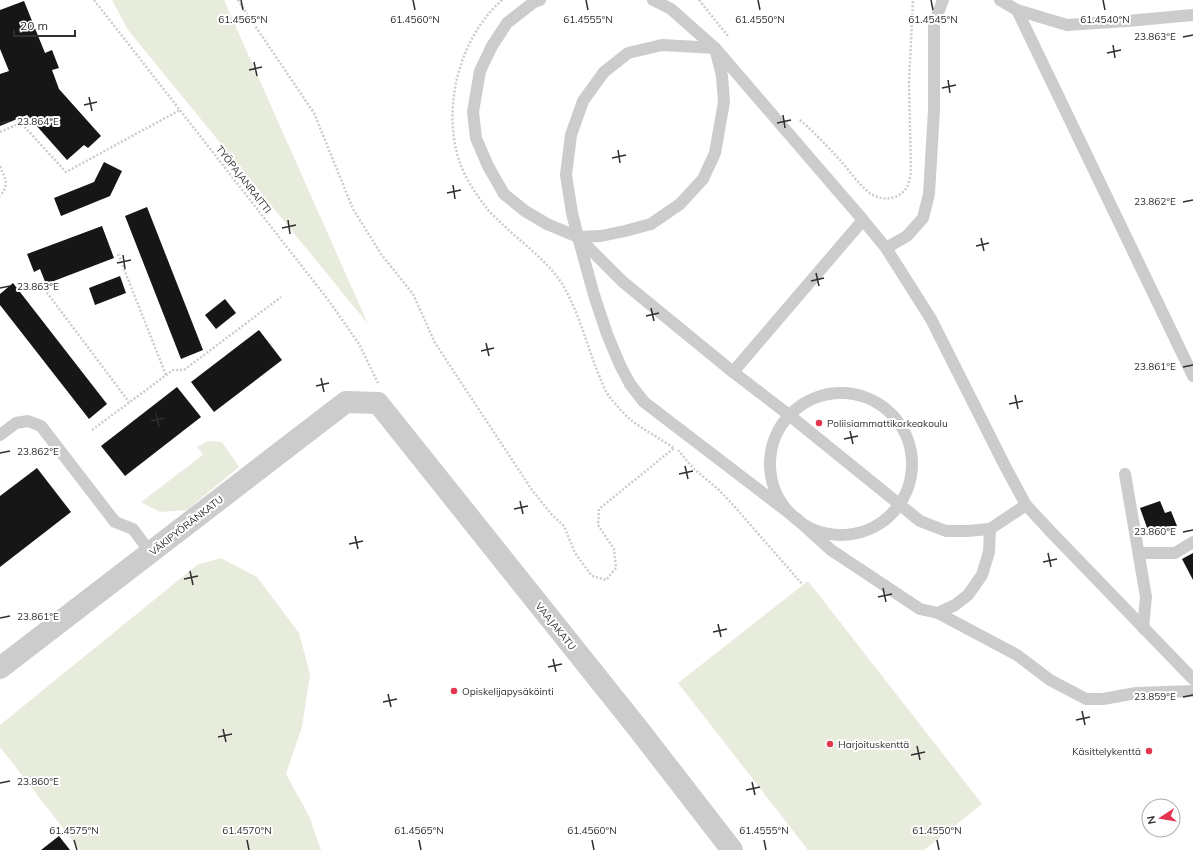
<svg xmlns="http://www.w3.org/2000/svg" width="1193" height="850" font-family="Mulish,sans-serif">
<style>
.green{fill:#e7ecdd}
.building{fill:#161616}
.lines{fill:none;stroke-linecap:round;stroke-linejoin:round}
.path{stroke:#ccc;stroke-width:2.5;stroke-dasharray:2 2;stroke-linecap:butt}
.service{stroke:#ccc;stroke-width:12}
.minor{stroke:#ccc;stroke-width:22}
.ticks{fill:none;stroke:#2f2f2f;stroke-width:1.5}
.poi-dot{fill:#e33550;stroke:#fff;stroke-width:1.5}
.labels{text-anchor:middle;stroke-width:4;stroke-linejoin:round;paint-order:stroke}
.street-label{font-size:10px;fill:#2f2f2f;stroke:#fff}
.poi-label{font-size:10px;fill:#2f2f2f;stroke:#fff;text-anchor:start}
.ticks-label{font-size:10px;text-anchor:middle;fill:#2f2f2f;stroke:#fff;stroke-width:4;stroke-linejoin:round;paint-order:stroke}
</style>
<rect width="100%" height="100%" fill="#fff"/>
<g class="green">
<path d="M112,0H224L368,324L128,30Z"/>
<path d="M208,441L222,442L239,467L187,510L160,512L141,502L203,455L197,447Z"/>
<path d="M221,558L257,577L299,633L310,674L302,727L286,774L309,816L321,850H80L0,747V725L197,565Z"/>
<path d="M808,581L982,804L924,850H808L678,683Z"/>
</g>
<g class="building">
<path d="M24,1L45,53L52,50L59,68L52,70L59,89L101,136L88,148L84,145L67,160L27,115L0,126V74L9,71L0,49V10Z"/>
<path d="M104,162L122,171L110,196L61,216L54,198L94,182Z"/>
<path d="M147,207L203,350L181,359L125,216Z"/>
<path d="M102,226L114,258L46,284L40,269L34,272L27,254Z"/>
<path d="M120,276L126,293L95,305L89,288Z"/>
<path d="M13,283L107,404L89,419L0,305V294Z"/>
<path d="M225,299L236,313L216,329L205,315Z"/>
<path d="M259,330L282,360L214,412L191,382Z"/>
<path d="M177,387L201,417L125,476L101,446Z"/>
<path d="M37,468L71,512L0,567V496Z"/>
<path d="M1160,501L1165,513L1171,511L1177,526L1150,536L1140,508Z"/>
<path d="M1193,553V580L1182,559Z"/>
<path d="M59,836L70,850H41Z"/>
</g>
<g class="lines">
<g class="path">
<path d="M94,0L329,301L359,344L378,383"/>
<path d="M238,0L245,11L314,113L353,209L381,254L413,294L435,343L532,490L552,515L564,526L575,553L592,576L606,580L616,568L614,549L598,525L599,509L674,448"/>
<path d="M502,0C459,38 441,109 460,163C464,176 477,196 486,207C489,212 494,216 498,220C520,242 548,260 564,287C578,312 586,341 596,368C601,379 604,391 612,400C618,407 624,414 631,420C642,429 661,439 674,448"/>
<path d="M699,0L728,36"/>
<path d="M800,120C814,132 827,146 840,160C848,169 856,181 866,190C878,202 900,202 908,185C909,182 910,177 911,173L909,82L913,0"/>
<path d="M0,132L21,123L66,172L180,110"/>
<path d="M0,166C5,179 10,184 0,196"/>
<path d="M118,254L166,375"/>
<path d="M42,286L129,402"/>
<path d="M92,430L173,370H184L281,297"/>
<path d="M678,450L693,468L719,490L734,506L803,585"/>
</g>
<g class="service">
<path d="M540,0L534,2L507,23L492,46L480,71L473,112L476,138L488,166L504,194L525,211L547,224L578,237L601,236L625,231L651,224L680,204L703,179L715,153L724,102L722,76L715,48L671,9L653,0"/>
<path d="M1000,0L1017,10L1067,25L1127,21L1193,15"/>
<path d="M1017,10L1193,376"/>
<path d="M579,238L623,282L733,372L789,415L920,521L946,531H967L990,529L1026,505"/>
<path d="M886,248L907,236L923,218L929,194L934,110V24L943,0"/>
<path d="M733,372L863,220"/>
<circle cx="841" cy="464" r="71"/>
<path d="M0,435L16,423L28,421L41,426L115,522L133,529L150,552"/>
<path d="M1125,474L1146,597L1143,628"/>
<path d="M1139,553H1175L1193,542"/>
<path d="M938,613L955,605L968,595L982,575L989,552L990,529"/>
<path d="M1193,679L1052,533L1026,505L1006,468L931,319L886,248L863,220L715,48L662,45L628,53L604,72L583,101L571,135L566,175L572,213L578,237L594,295L607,334L620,365L630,384L644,402L797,519L831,550L920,609L938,613L1017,655L1050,680L1086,699H1103L1136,693L1193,691"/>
</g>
<path class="minor" d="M0,668L346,402L378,403L636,726L732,850"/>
</g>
<path class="ticks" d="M241,0L243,10M413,0L415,10M586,0L588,10M758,0L760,10M931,0L933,10M1103,0L1105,10M1183,37L1193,35M1113,45L1115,58M1107,53L1121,50M254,62L257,76M249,70L262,67M948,80L950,93M942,88L956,85M89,97L92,111M84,105L97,102M783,115L785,128M0,123L10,121M777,123L791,120M618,150L620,163M612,158L626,155M453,185L455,199M447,193L461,190M1183,202L1193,200M288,220L290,234M282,228L296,225M981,238L984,251M976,246L989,243M123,255L125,269M117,263L131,260M816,273L819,286M811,281L824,278M0,288L10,286M651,308L654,321M646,316L659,313M486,343L489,356M481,351L494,348M1183,367L1193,365M321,378L324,392M316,386L329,383M1015,395L1018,409M1009,404L1023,401M156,413L159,427M151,421L164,418M850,431L853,444M844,439L858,436M0,453L10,451M685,466L688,479M679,474L693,471M520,501L523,514M514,509L528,506M1183,532L1193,530M355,536L358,549M349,544L363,541M1048,553L1051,567M1043,562L1057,559M190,571L193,585M184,579L198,576M883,588L886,602M878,597L892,594M0,618L10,616M718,624L721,637M713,632L727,629M553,659L556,672M548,667L562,664M388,694L391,707M1183,697L1193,695M383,702L397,699M1082,711L1085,725M1076,720L1090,717M223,729L226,742M218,737L232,734M917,746L920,760M911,755L925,752M752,782L755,795M0,783L10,781M746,790L760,787M74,840L77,850M247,840L249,850M419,840L421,850M592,840L594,850M764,840L766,850M937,840L939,850"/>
<g class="poi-dot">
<circle cx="819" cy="423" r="4"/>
<circle cx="454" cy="691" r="4"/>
<circle cx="830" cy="744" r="4"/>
<circle cx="1149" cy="751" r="4"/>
</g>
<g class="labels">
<g class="street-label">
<text transform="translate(244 179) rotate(52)" y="4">TYÖPAJANRAITTI</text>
<text transform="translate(186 525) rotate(-38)" y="4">VÄKIPYÖRÄNKATU</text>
<text transform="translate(556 626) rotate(51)" y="4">VAAJAKATU</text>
</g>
<g class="poi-label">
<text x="827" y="427">Poliisiammattikorkeakoulu</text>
<text x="462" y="695">Opiskelijapysäköinti</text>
<text x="838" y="748">Harjoituskenttä</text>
<text x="1141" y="755" text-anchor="end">Käsittelykenttä</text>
</g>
</g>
<g class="ticks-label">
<text x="243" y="23">61.4565°N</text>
<text x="415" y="23">61.4560°N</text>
<text x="588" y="23">61.4555°N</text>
<text x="760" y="23">61.4550°N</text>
<text x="933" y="23">61.4545°N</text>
<text x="1105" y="23">61.4540°N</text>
<text x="1155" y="40">23.863°E</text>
<text x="38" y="125">23.864°E</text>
<text x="1155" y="205">23.862°E</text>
<text x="38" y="290">23.863°E</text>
<text x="1155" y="370">23.861°E</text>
<text x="38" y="455">23.862°E</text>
<text x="1155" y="535">23.860°E</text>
<text x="38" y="620">23.861°E</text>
<text x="1155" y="700">23.859°E</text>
<text x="38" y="785">23.860°E</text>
<text x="74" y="834">61.4575°N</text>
<text x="247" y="834">61.4570°N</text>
<text x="419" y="834">61.4565°N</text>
<text x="592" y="834">61.4560°N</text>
<text x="764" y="834">61.4555°N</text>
<text x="937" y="834">61.4550°N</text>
</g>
<g transform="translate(1161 818) rotate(258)"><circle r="19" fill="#ffffff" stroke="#acacac"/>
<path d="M0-3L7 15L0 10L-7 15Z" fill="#e33550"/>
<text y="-6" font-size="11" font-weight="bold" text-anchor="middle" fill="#2f2f2f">N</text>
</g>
<path d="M14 30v6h61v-6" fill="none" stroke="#2f2f2f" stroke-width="2"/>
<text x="20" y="30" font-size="12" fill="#2f2f2f" stroke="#ffffff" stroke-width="3" paint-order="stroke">20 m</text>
</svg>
